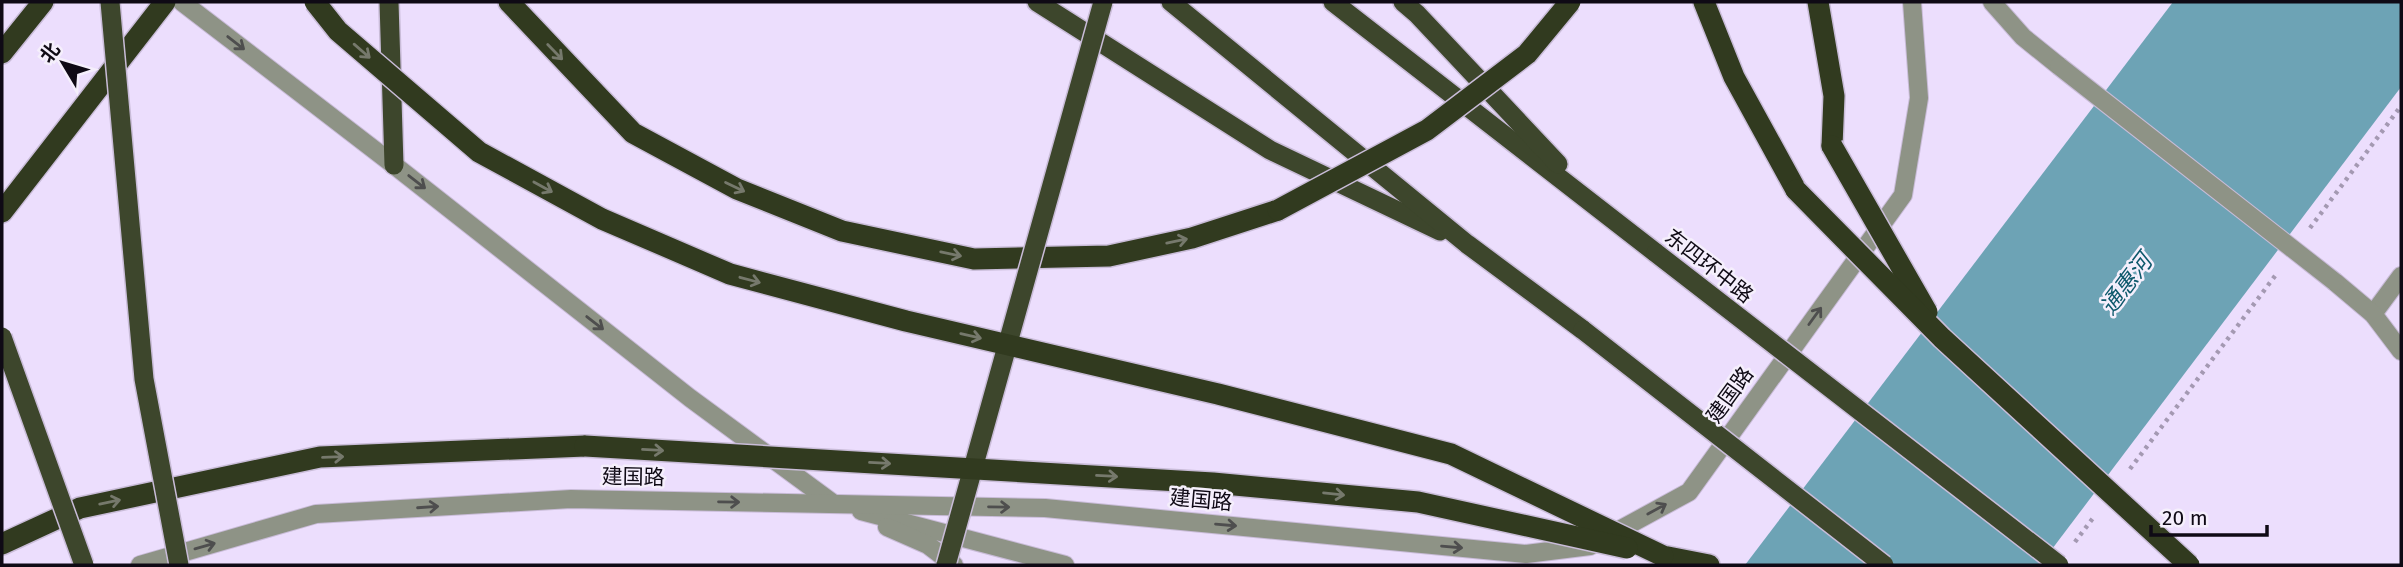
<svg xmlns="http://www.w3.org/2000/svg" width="2403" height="567" font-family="'Fira Sans','Noto Sans SC',sans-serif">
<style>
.water{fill:#6da3b5}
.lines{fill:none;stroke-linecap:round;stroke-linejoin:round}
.minor-casing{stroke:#c9bcd8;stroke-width:20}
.tertiary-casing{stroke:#c9bcd8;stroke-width:20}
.trunk-casing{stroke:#c9bcd8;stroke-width:22}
.motorway-casing{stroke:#c9bcd8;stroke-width:24}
.path{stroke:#a499b2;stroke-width:4.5;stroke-dasharray:3.5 5;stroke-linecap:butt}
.minor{stroke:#8e9386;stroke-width:18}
.tertiary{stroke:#8e9386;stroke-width:18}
.trunk{stroke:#3d462c;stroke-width:19}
.motorway{stroke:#313a1f;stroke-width:21}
.tertiary-bridge-casing{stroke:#c9bcd8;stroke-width:20;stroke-linecap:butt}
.trunk-bridge-casing{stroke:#c9bcd8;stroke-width:22;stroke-linecap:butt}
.motorway-bridge-casing{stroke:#c9bcd8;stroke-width:24;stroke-linecap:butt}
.tertiary-bridge{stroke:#8e9386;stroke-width:18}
.trunk-bridge{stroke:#3d462c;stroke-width:19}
.motorway-bridge{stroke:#313a1f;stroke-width:21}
.oneway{stroke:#4e4e4e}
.oneway2{stroke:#76796c}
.labels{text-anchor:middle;stroke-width:5;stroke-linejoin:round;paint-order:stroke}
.street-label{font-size:21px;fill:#0f0a15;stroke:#f5effc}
.water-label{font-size:23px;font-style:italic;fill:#0d586b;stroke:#f5effc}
</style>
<rect width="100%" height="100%" fill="#ecdefd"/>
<path class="water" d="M2173,2H2401V87L2040,565H1745Z"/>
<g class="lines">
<g class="minor-casing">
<path id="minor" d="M2373,314L2401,276"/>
</g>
<g class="tertiary-casing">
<g id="tertiary">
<path d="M182,2L394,165L690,398L834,504"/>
<path d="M1992,2L2023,37L2059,66"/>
<path d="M2335,282L2373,314L2401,351"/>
<path d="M861,511L1065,565"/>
<path d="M887,527L928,545L954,565"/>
<path d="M140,565L316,514L571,499L1045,508L1526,554L1590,546L1689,492L1903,195L1919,98L1912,2"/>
</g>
</g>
<g class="trunk-casing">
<g id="trunk">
<path d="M389,2L394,165"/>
<path d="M1037,2L1270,150L1440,231"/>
<path d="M1171,2L1467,244L1583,330"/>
<path d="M1333,2L1656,253"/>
<path d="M1403,2L1417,14L1558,164"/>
</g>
</g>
<g class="motorway-casing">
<g id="motorway">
<path d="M509,2L633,133L737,189L842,231L974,259L1109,256L1192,238L1278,210"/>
<path d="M1704,2L1734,77L1796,190"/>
<path d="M1818,2L1834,96L1832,146"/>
<path d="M2,53L43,2"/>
<path d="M2,212L165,2"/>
<path d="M2,544L80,508L320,457L585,446"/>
<path d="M1663,556L1709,565"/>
</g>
</g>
<g class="path">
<path d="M2310,228L2401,106"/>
<path d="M2130,469L2278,272"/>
<path d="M2075,542L2093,518"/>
</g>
<use href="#minor" class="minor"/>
<use href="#tertiary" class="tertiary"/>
<use href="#trunk" class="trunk"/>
<use href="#motorway" class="motorway"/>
<g class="tertiary-bridge-casing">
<path id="tertiary-bridge" d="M2059,66L2335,282"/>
</g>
<g class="trunk-bridge-casing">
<g id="trunk-bridge">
<path d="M110,2L144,379L179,565"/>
<path d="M1656,253L2059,565"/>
<path d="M1583,330L1884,565"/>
<path d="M2,337L84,565"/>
<path d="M946,565L1103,2"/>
</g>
</g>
<g class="motorway-bridge-casing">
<g id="motorway-bridge">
<path d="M315,2L338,31L479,152L602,219L730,274L906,321L1218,394L1451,454L1663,556"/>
<path d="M1832,146L1927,312"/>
<path d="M1796,190L1942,338L2189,565"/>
<path d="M1278,210L1427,130L1527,54L1570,2"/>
<path d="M585,446L1213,483L1418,502L1627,548"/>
</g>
</g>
<use href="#tertiary-bridge" class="tertiary-bridge"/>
<use href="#trunk-bridge" class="trunk-bridge"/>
<use href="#motorway-bridge" class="motorway-bridge"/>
</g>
<defs><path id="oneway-shaft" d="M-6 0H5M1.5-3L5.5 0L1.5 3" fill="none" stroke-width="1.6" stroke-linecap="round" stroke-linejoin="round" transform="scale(1.75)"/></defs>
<g class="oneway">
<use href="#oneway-shaft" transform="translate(236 43) rotate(38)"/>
<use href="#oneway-shaft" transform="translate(417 182) rotate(38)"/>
<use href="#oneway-shaft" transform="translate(1815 316) rotate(-54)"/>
<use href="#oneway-shaft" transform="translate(595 323) rotate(38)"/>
<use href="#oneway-shaft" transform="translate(729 502) rotate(1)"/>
<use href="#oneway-shaft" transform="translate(428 507) rotate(-4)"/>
<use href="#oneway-shaft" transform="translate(999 507) rotate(1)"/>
<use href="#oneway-shaft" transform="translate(1657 509) rotate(-29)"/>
<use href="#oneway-shaft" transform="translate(1226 525) rotate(5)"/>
<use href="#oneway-shaft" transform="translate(205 546) rotate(-16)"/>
<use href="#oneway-shaft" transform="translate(1452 547) rotate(5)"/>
</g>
<g class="oneway2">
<use href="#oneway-shaft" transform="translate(362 51) rotate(41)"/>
<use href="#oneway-shaft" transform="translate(555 52) rotate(46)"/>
<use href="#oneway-shaft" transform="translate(543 187) rotate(29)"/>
<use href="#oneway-shaft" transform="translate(735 187) rotate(26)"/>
<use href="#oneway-shaft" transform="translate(1177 241) rotate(-12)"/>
<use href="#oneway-shaft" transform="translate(951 254) rotate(12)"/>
<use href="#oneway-shaft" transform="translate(750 280) rotate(15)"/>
<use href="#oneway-shaft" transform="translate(971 336) rotate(13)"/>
<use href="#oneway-shaft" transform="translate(653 450) rotate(3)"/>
<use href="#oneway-shaft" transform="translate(333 457) rotate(-2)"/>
<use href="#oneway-shaft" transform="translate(880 463) rotate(3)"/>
<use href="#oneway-shaft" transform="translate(1107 476) rotate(3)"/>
<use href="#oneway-shaft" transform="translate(1334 494) rotate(6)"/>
<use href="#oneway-shaft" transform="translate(110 502) rotate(-12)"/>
</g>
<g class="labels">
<g class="street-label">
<text transform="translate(1709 266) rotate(38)" y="7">东四环中路</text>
<text transform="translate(1730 395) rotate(-54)" y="7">建国路</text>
<text transform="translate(633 477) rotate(1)" y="7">建国路</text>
<text transform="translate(1201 500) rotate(5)" y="7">建国路</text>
</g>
<g class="water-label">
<text transform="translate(2126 284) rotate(-53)" y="8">通惠河</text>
</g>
</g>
<rect width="2403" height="567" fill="none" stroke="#0f0a15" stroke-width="7"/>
<g transform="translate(63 63) rotate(308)" stroke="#f5effc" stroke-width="5" paint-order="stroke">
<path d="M0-5L12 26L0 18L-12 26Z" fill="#0f0a15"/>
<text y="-10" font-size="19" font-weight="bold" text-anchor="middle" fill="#0f0a15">北</text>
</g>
<path d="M2151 525v10h116v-10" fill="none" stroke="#0f0a15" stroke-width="3.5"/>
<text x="2162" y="525" font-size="21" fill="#0f0a15" stroke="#f5effc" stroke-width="5" paint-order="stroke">20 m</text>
</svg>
